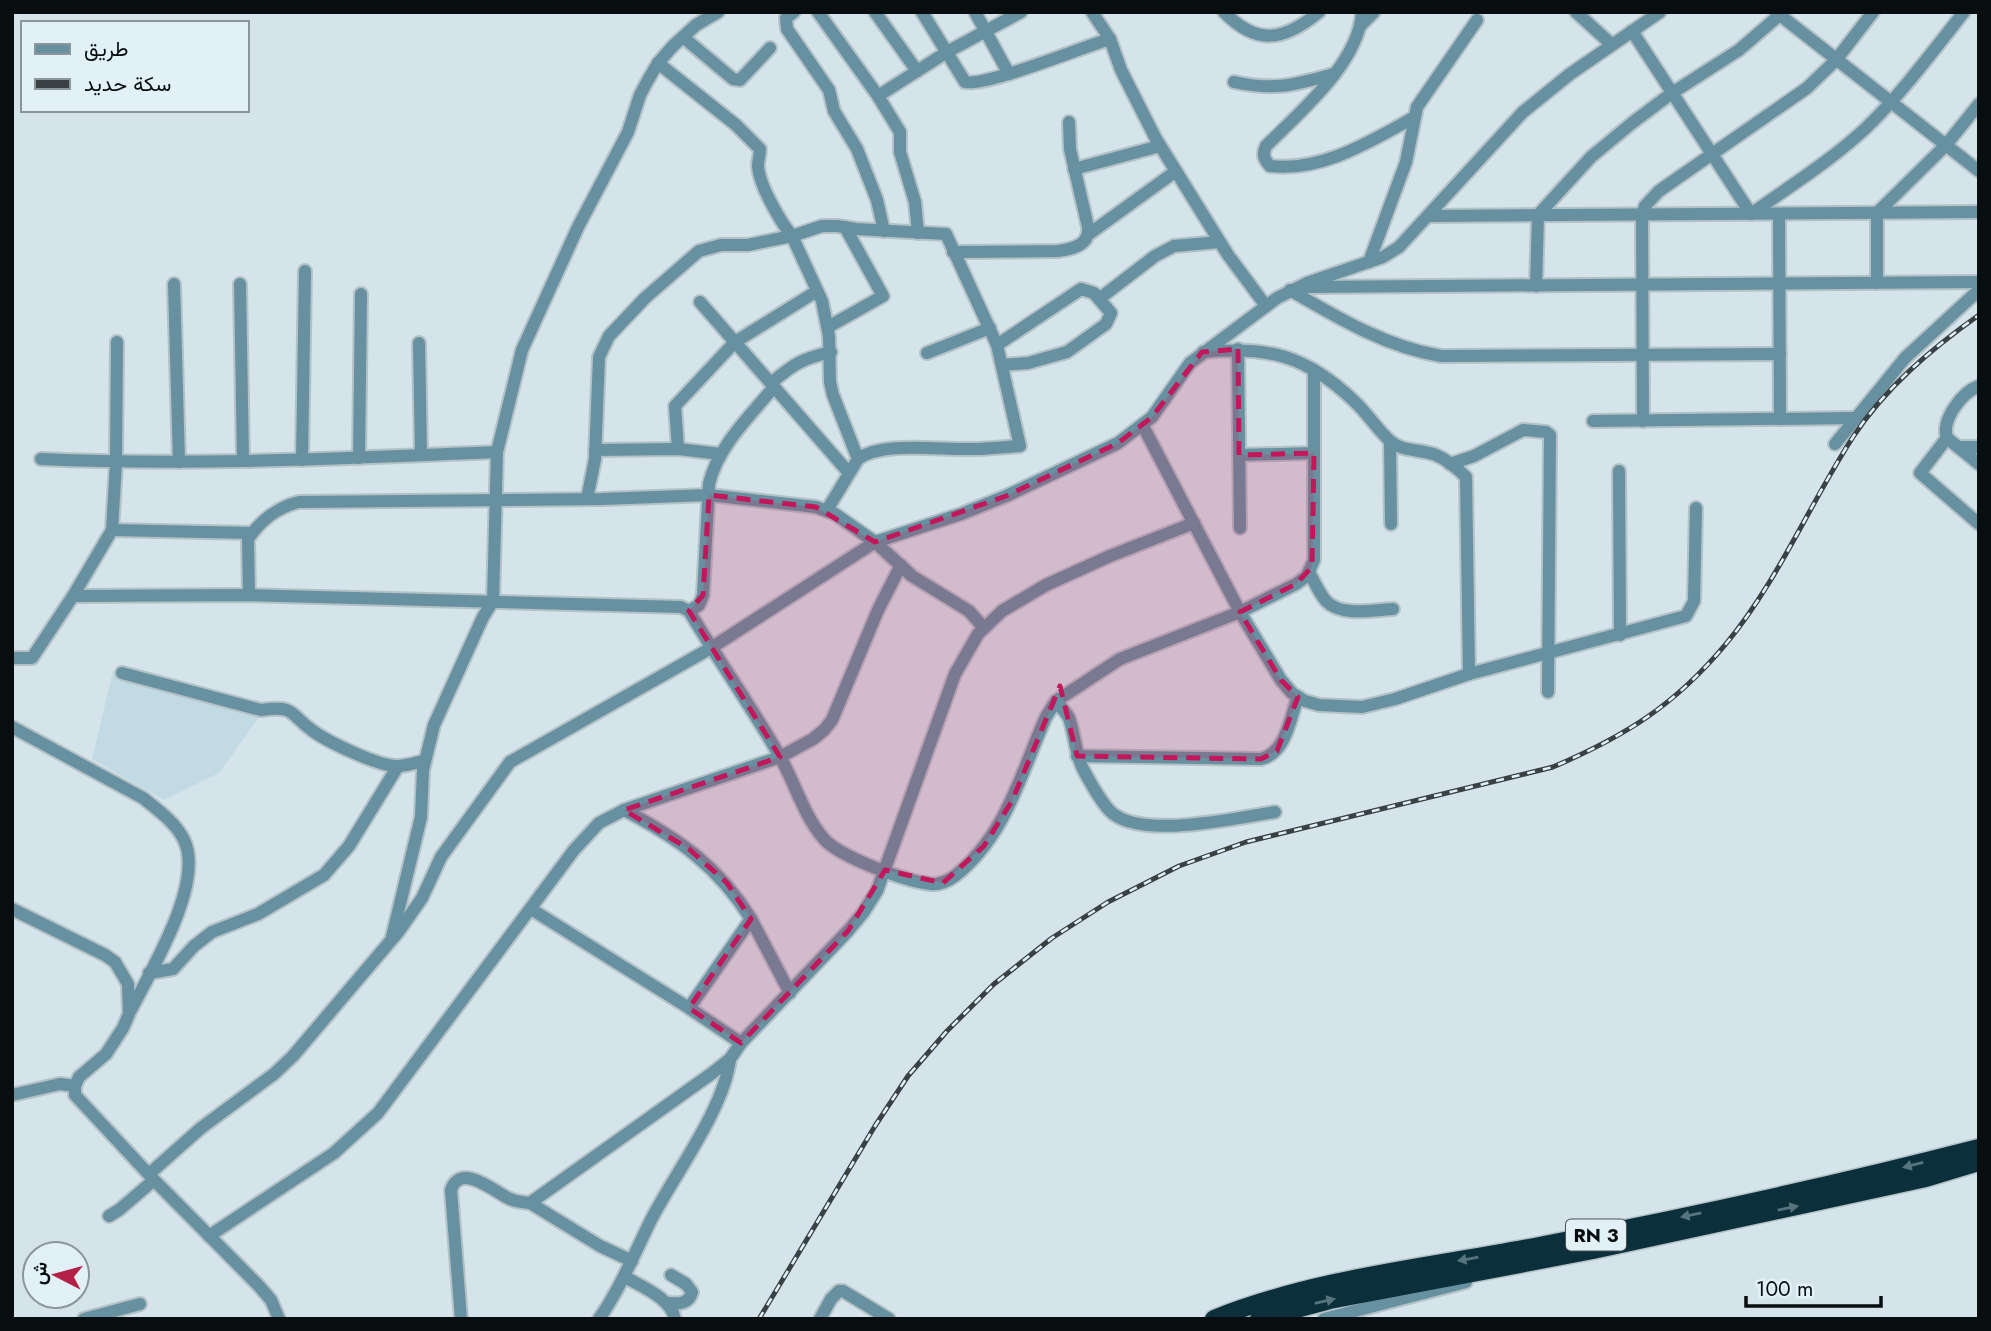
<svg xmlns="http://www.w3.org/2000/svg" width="1991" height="1331" font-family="Jost,Vazirmatn,sans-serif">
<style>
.built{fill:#c2dae3}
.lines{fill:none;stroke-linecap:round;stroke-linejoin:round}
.minor-casing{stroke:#b4c2c7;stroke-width:16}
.highway-casing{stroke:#b4c2c7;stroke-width:21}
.minor{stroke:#6791a0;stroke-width:12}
.highway{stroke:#0b303c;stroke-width:18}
.rail-casing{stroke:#394144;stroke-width:5}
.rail{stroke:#e2f1f7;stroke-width:2.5;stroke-dasharray:8;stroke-linecap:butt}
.oneway{fill:#56747d}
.marked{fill:#c2185b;fill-opacity:0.2;stroke:#c2185b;stroke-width:5;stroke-dasharray:14 9;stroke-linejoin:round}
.labels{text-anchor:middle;stroke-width:7;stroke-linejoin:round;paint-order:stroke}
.shield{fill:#e2f1f7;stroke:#495155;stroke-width:2}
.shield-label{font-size:19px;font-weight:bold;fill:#080d0f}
</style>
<rect width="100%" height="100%" fill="#d5e4ea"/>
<path class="built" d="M113,671L261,714L219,773L164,800L92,759Z"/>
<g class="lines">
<g class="minor-casing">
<g id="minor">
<path d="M794,12L786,18L787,29L829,90L834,111L857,149L877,200L884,231"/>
<path d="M818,12L878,96L900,132V152L915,202L918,233"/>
<path d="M875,12L917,71"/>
<path d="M922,12L965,82C986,87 1082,47 1110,39"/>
<path d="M975,12L1009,74"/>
<path d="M1092,12L1110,39L1121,70L1156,139L1228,255L1266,306"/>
<path d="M1224,12C1257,46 1284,41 1319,12"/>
<path d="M1362,12C1359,63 1300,112 1266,146C1262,155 1264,159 1270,166C1322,172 1369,142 1413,118"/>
<path d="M1576,12L1611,44"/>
<path d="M1776,12L1979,171"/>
<path d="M1361,25L1374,12"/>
<path d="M1632,31L1751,214C1790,186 1832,160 1867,127C1903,92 1933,51 1964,12"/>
<path d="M683,37L733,79L740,80L770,48"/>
<path d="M1234,82C1275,91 1295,85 1334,74"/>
<path d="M878,96L947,52L1021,12"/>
<path d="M1074,169L1160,146"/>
<path d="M1779,214L1780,419"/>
<path d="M1430,216L1979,212"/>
<path d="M1089,234L1176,171"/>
<path d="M953,252L1058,251C1073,249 1090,245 1088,227L1070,149L1069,122"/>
<path d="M1369,262L1406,162L1417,107L1477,20"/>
<path d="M1877,283V213L1946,145L1979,104"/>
<path d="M174,284L179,462"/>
<path d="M240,284L243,461"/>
<path d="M1536,286L1538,215L1591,157L1632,123L1672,93L1739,50L1783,12"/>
<path d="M1307,287L1979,282"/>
<path d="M1290,290C1338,318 1386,347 1441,356L1780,354"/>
<path d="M1099,299L1155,256L1174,246L1219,242"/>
<path d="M700,302L849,473"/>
<path d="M828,327L883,296L845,227"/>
<path d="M419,343L421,455"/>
<path d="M997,345L1081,289L1094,293L1111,313L1106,324L1067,352L1028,363L1002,365"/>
<path d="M1238,349L1240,528"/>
<path d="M1203,352C1268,346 1306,355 1354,401C1367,413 1377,429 1390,441C1402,452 1421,449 1436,455C1447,460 1458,469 1466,477L1469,674"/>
<path d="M927,353L990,328"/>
<path d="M771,383C794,364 801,359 831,352"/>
<path d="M1593,421L1855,418"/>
<path d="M1643,421L1642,215L1645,206L1659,191L1807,88L1836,60L1873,12"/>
<path d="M1143,426L1240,612L1281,680L1292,693L1305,701L1319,705L1362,707L1395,699L1469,674L1686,616L1694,601L1696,508"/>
<path d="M1947,438C1941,420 1962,392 1979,386"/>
<path d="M1390,442L1391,524"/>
<path d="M1835,444L1905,358L1979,290"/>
<path d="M1958,447H1979"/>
<path d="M678,449L675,406L735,342L817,291"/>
<path d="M595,450L678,449L721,454"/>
<path d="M1239,455L1314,453"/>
<path d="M359,458L361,294"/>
<path d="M41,459C193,466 345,458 497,452"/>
<path d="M302,460L305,271"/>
<path d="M1450,464L1474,456L1523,430L1546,432L1550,435L1548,692"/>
<path d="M1979,464L1947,438L1920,473L1979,524"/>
<path d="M1619,471L1620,635"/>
<path d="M587,499L595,459L599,357L609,336L645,298L699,251L721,245H748L792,236C780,221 759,185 758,166C758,160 760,155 760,149L736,125L658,63"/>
<path d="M827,510L858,459C881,441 941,450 971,449C987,449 1004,447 1020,446L997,345L946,234L856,229L837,226H822L792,236L822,301L829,336L830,382L833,395L858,459"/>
<path d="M112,530L252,533"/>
<path d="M1309,572C1314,581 1319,593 1326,601C1341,617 1374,610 1393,609"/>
<path d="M249,595L248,539C260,521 278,507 299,502L602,499L709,495L816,507L835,514L875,542L912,576L969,611L984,628"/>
<path d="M73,596L249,595L681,607L689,611C718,660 751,706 779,755C795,782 803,815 824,839C840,857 907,882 931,884C940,885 948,881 955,876C1006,836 1021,773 1046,717L1056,701L1120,659L1240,612L1296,584L1307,576L1314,560V370"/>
<path d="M689,611L699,605L703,595L709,484C718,446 750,416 774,387"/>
<path d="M12,658H32L73,596L112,530L116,463L117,342"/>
<path d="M122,673L261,710C296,705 289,714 313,731C328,742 380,767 398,766C407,766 416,762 425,761"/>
<path d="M1056,701C1060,707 1066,712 1069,718C1075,735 1075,753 1083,769C1090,782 1099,799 1109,810C1137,841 1237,818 1275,812"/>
<path d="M12,727L143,798C158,810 176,823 184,840C205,883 151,970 131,1010"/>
<path d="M1077,756L1261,759C1286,753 1290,719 1298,697"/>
<path d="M624,810C678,838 719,867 751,919L689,1008"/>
<path d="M12,909L105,955L115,962L128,984L129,1014L123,1028L106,1054L79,1077L75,1086V1095L154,1180L259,1286L271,1300L279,1319"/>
<path d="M751,919L790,993"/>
<path d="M392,937L421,817L423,770L434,725L483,617L493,601L497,452L522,350L578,227L628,132L640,95L648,80L658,63L673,46L696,25L718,12"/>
<path d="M149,973L173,969L194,946L212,932L258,914L324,875L349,846L398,766"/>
<path d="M741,1043L848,931L863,913L877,891L955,674L978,634L1002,611L1046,585L1110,556L1194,523"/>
<path d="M12,1095L60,1084L75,1086"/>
<path d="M149,1174L201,1128L274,1074L293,1056L399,931L422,898L441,857L510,762L711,648L875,542L961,514L1006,496L1118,443L1152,417L1190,363L1277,298L1307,283L1383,257L1399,247L1523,112L1570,74L1660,12"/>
<path d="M530,1203L600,1246L632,1261"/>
<path d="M109,1216L119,1210L154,1180"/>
<path d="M209,1236L334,1153L378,1113L574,850L599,823L624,810L780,757L813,739L824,730L832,720L878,610L901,565"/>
<path d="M625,1277C642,1287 671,1298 675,1319"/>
<path d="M668,1303C679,1304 689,1304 692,1292L686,1284L671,1275"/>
<path d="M84,1319L140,1304"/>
<path d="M461,1319L451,1190C460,1162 494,1191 508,1198C515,1202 523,1202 530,1203L711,1074L730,1059L741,1043L689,1008L531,909"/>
<path d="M599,1319C621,1287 635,1252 652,1218C676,1172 724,1109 730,1059"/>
<path d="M820,1319L831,1299L839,1291H843L889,1319"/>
<path d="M1324,1319L1466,1282"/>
</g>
</g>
<g class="highway-casing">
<g id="highway">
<path d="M1214,1319C1318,1277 1434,1267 1544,1245C1690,1217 1835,1185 1979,1148"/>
<path d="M1259,1319L1330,1300L1593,1250L1926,1178L1979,1162"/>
</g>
</g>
<use href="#minor" class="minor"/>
<use href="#highway" class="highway"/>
<g class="rail-casing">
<path id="rail" d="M759,1319L875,1126L908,1076L947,1031L994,984L1052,938L1108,902L1179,866L1246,842L1553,767C1625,736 1674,706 1725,645C1777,583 1809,505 1853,437C1885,388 1931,349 1979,315"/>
</g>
<use href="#rail" class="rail"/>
</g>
<defs><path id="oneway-solid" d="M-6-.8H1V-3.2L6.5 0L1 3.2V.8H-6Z" transform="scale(1.75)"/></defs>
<g class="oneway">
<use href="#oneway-solid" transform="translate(1913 1165) rotate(166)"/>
<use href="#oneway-solid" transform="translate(1788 1208) rotate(-12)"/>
<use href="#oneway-solid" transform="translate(1691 1215) rotate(168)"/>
<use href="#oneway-solid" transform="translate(1468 1259) rotate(170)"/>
<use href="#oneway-solid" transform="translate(1325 1301) rotate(-13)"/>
</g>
<path class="marked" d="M1238,349L1239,455L1314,453L1312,567L1296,584L1240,612L1281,680L1298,697L1277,751L1261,759L1077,756L1060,686L1012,801L984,846L943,883L885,870L848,931L741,1043L689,1008L751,919L727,883L689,849L624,810L780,757L689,611L703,595L709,495L816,507L875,542L1006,496L1118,443L1152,417L1202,352Z"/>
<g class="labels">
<rect class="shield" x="1566" y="1219.5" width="60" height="31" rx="5"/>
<g class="shield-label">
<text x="1596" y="1242">RN 3</text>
</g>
</g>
<rect width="1991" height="1331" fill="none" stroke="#080d0f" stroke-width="28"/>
<rect x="21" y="21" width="228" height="91" fill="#e2f1f7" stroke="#8b969a" stroke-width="2"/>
<rect x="35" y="44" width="35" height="10" fill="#6791a0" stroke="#8b969a" stroke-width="2"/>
<text x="84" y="56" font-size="21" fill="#080d0f">طريق</text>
<rect x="35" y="79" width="35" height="10" fill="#394144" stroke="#8b969a" stroke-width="2"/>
<text x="84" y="91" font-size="21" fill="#080d0f">سكة حديد</text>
<g transform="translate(56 1275) rotate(276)"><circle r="33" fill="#e2f1f7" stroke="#8b969a" stroke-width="2"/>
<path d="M0-5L12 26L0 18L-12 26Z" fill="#b32147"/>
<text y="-10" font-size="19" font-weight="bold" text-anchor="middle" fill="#080d0f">ش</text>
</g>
<path d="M1746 1296v10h135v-10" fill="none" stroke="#080d0f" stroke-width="3.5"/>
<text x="1756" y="1296" font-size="21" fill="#080d0f" stroke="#e2f1f7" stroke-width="5" paint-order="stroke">100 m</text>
</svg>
